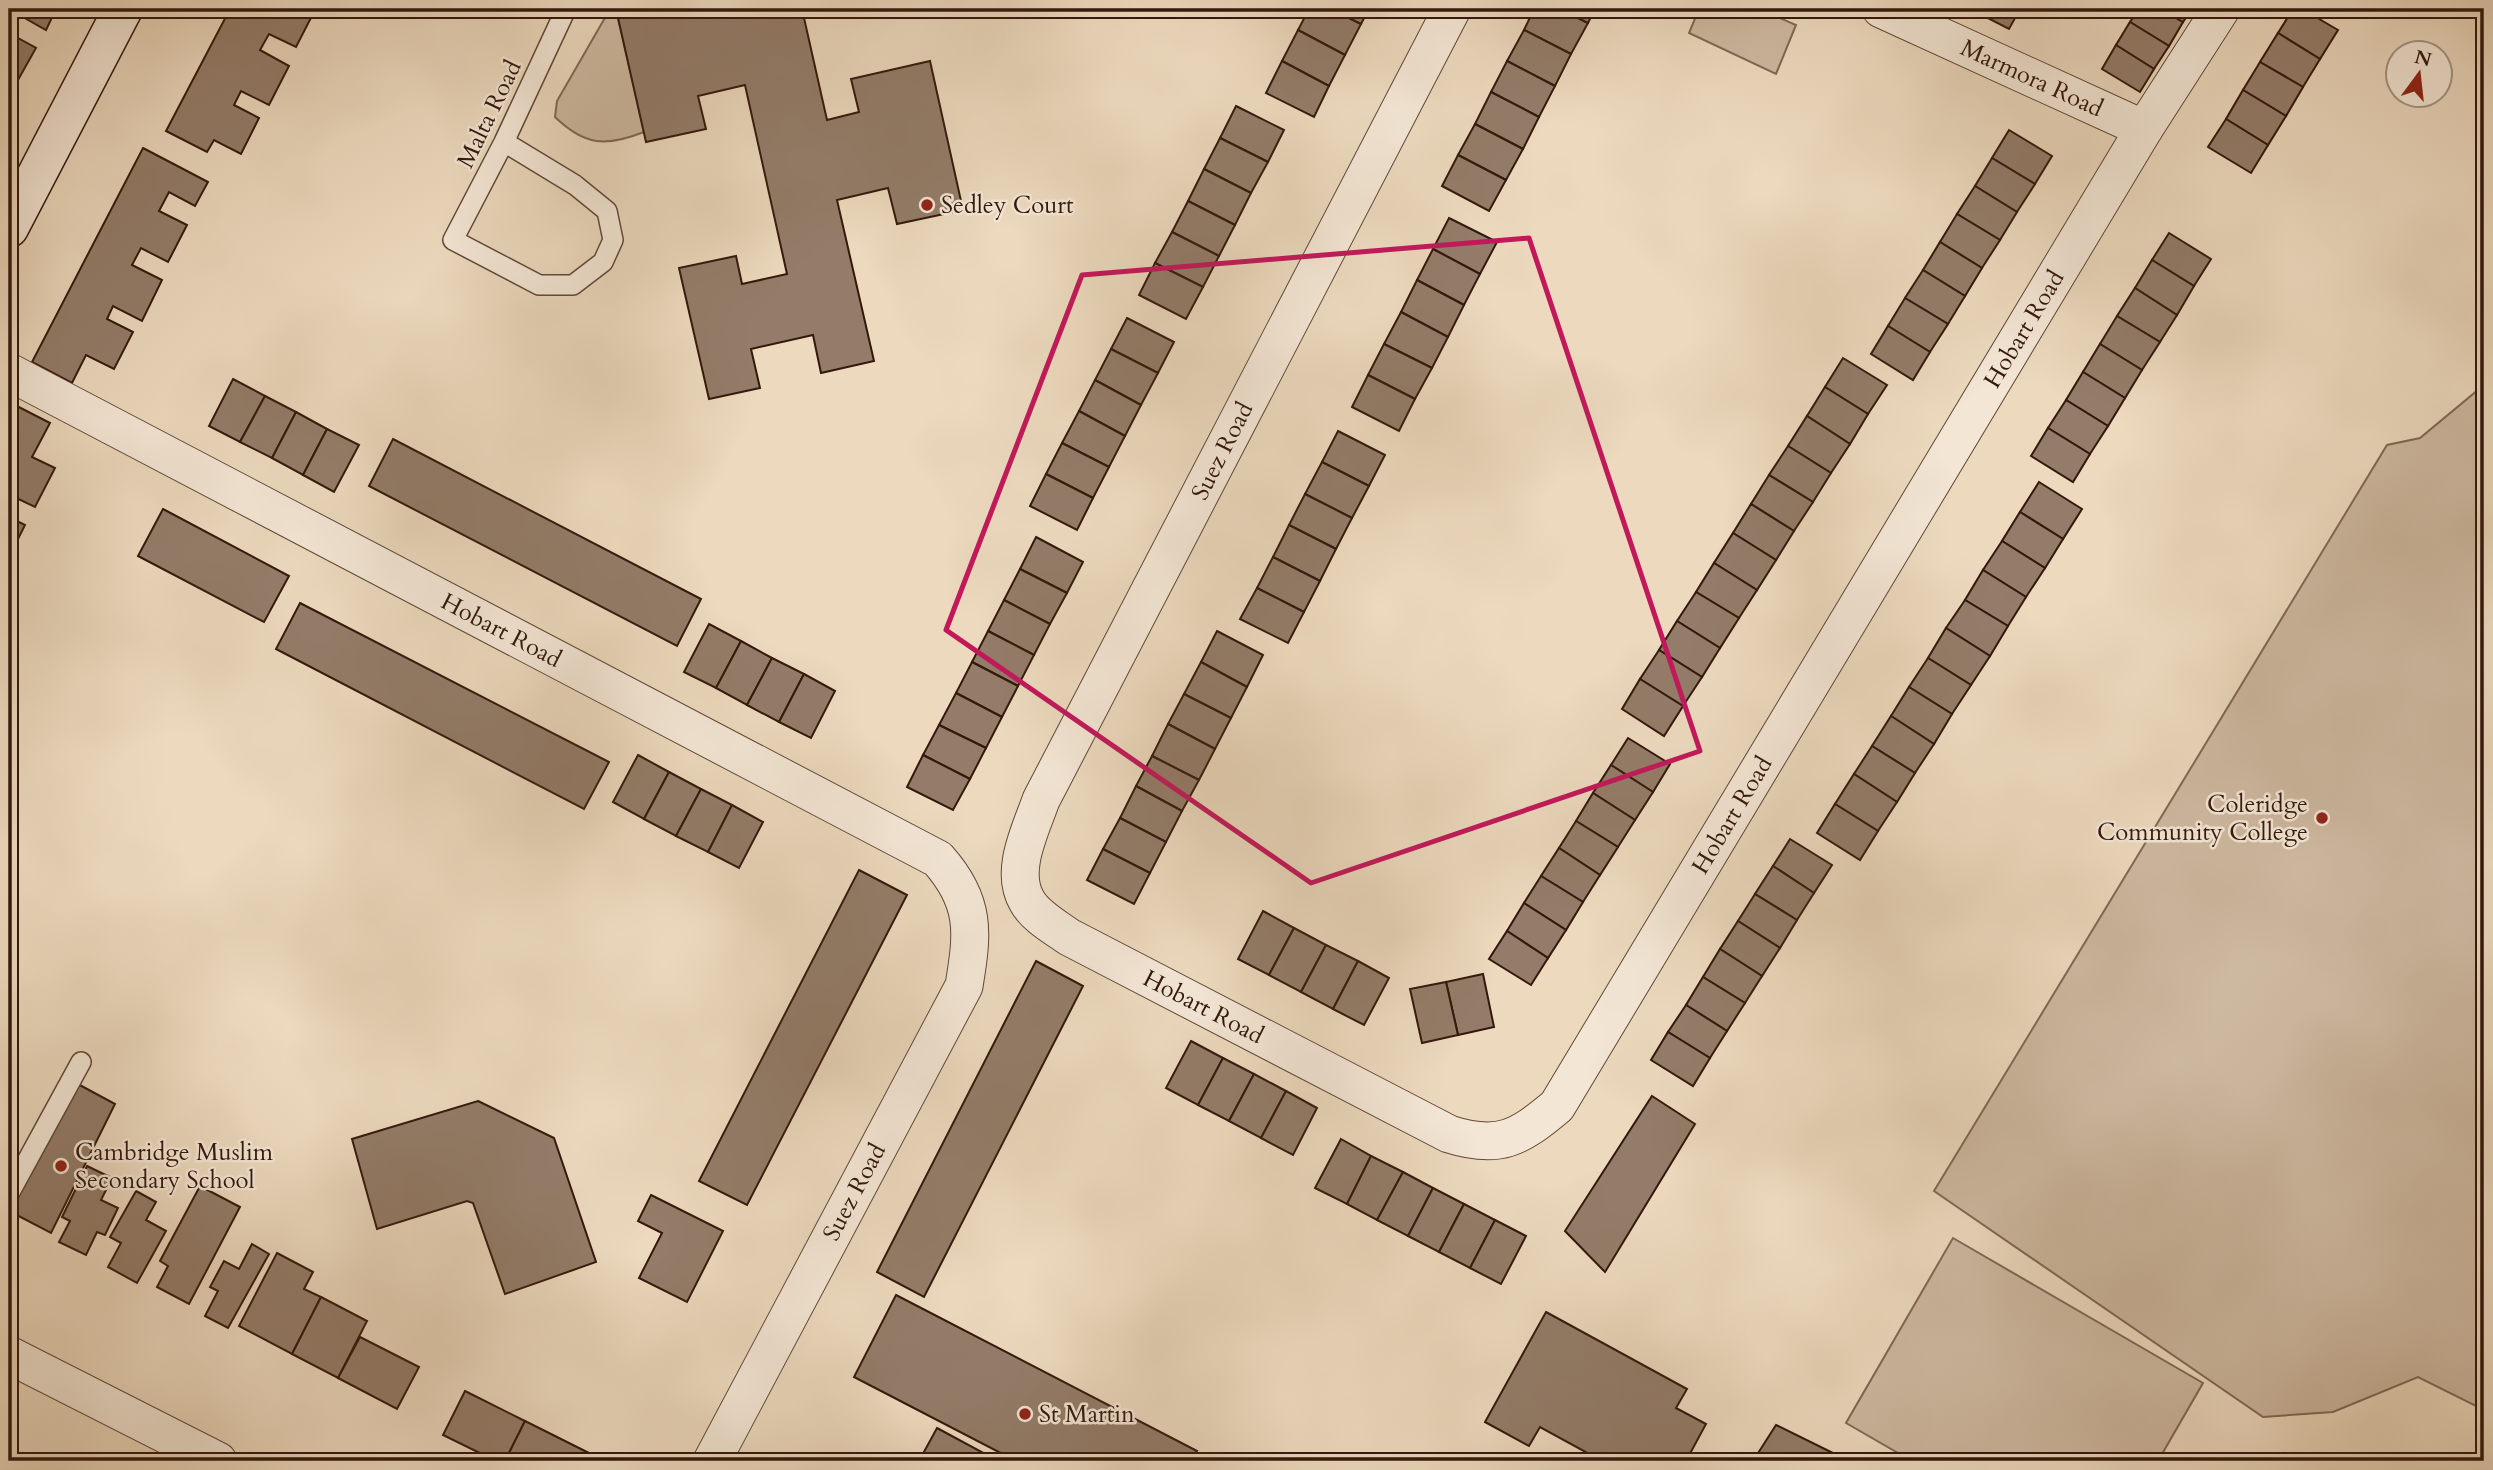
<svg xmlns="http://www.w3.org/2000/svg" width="2493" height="1470" font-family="Cardo,serif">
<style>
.green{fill:#cdb8a0;stroke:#806856;stroke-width:2}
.building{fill:#937c69;stroke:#33180c;stroke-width:2}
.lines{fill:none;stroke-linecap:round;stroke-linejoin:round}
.lane-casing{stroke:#614838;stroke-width:22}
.street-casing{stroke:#614838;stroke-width:39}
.secondary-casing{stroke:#33180c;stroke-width:41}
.lane{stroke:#f3e6d5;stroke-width:19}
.street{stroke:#f3e6d5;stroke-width:37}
.secondary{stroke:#f3e6d5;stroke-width:38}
.marked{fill:none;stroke:#c2185b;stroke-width:5;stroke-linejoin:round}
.poi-dot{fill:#8f2418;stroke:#f3e6d5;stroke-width:2.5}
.labels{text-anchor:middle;stroke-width:5;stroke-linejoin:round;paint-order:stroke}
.street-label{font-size:24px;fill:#33180c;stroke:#f3e6d5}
.poi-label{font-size:24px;fill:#33180c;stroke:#f3e6d5;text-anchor:start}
</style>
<rect width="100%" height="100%" fill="#ecd9be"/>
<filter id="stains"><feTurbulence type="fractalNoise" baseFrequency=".00286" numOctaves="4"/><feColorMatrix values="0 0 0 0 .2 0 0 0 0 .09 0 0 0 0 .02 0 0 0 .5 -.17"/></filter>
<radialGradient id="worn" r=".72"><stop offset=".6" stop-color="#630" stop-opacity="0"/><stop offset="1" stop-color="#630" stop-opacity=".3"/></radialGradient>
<g class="green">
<path d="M610,9H616L644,132C606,147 585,146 555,117L557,101Z"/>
<path d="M1699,9H1759L1796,25L1776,74L1689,33Z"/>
<path d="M2484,385V1410L2418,1377L2333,1412L2263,1417L1934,1191L2387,445L2420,438Z"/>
<path d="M1953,1238L2203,1383L2158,1461H1912L1846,1423Z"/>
</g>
<g class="building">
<path d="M9,9H56L46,30Z"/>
<path d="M230,9L315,10L296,47L269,34L260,50L289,66L269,105L241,91L234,105L259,118L241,154L214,140L207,152L166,131Z"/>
<path d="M616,9H681L683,18L722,9H802L827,120L859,112L851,79L930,61L963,210L897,224L888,188L837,200L874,361L821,373L813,335L751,349L760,388L709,399L679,268L736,256L742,284L787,274L745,85L698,96L706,129L646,142Z"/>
<path d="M1309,9H1331L1361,24L1345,55L1298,30Z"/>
<path d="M1331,9H1369L1361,24Z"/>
<path d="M1534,9H1560L1588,23L1571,54L1524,30Z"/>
<path d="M1560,9H1595L1588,23Z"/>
<path d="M1985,9H2020L2009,29L1982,15Z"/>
<path d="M2139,9H2161L2183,22L2169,46L2130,22Z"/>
<path d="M2161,9H2192L2183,22Z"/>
<path d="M2293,9H2302L2338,30L2320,59L2278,33Z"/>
<path d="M2130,22L2169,46L2154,69L2116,45Z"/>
<path d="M1298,30L1345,55L1329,86L1282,61Z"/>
<path d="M1524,30L1571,54L1555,86L1507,61Z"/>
<path d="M9,33L36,48L18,80L9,75Z"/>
<path d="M2278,33L2320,59L2303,87L2260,62Z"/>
<path d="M2116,45L2154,69L2140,92L2102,69Z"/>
<path d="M1282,61L1329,86L1314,117L1266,93Z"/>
<path d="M1507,61L1555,86L1539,117L1491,92Z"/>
<path d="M2260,62L2303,87L2286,116L2243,90Z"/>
<path d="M9,75L18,80L9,98Z"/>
<path d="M2243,90L2286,116L2268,145L2226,119Z"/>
<path d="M1491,92L1539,117L1523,149L1475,124Z"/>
<path d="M1236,106L1284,130L1268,162L1220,138Z"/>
<path d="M2226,119L2268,145L2251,173L2208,147Z"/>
<path d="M1475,124L1523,149L1506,180L1458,155Z"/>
<path d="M2009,130L2052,156L2035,184L1992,158Z"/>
<path d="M1220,138L1268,162L1251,193L1204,169Z"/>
<path d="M143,148L208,182L195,206L169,192L159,211L187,225L168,262L141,248L132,265L162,280L142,321L113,306L107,319L133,332L114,369L86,355L72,383L32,362Z"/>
<path d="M1458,155L1506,180L1489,211L1442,186Z"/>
<path d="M1992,158L2035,184L2017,212L1975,186Z"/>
<path d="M1204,169L1251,193L1235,225L1188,201Z"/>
<path d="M1975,186L2017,212L2000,240L1957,214Z"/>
<path d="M1188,201L1235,225L1219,256L1172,232Z"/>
<path d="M1957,214L2000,240L1982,268L1940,242Z"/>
<path d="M1449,218L1497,242L1480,274L1433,249Z"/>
<path d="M1172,232L1219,256L1203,287L1155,263Z"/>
<path d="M2169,233L2211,259L2194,286L2152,260Z"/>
<path d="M1940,242L1982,268L1965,296L1923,270Z"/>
<path d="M1433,249L1480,274L1464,305L1417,280Z"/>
<path d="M2152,260L2194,286L2177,315L2135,288Z"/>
<path d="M1155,263L1203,287L1186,319L1139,295Z"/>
<path d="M1923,270L1965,296L1948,324L1905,298Z"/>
<path d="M1417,280L1464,305L1448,337L1401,312Z"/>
<path d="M2135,288L2177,315L2160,342L2117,316Z"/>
<path d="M1905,298L1948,324L1930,352L1888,326Z"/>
<path d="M1401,312L1448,337L1432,368L1384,344Z"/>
<path d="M2117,316L2160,342L2142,370L2100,344Z"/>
<path d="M1127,318L1174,342L1158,373L1111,349Z"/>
<path d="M1888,326L1930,352L1913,380L1871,354Z"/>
<path d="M1384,344L1432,368L1415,399L1368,375Z"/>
<path d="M2100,344L2142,370L2125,398L2083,372Z"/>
<path d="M1111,349L1158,373L1141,405L1095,380Z"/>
<path d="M1843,358L1887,385L1868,414L1825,387Z"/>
<path d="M2083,372L2125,398L2108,426L2066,400Z"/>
<path d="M1368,375L1415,399L1399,431L1352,407Z"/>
<path d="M233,379L265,396L240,442L209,426Z"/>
<path d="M1095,380L1141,405L1125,436L1079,411Z"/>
<path d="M1825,387L1868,414L1850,444L1807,416Z"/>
<path d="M265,396L296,412L272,458L240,442Z"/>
<path d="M2066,400L2108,426L2090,454L2048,428Z"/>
<path d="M9,402L50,423L32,457L55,468L35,507L10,495L9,498Z"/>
<path d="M1079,411L1125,436L1109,467L1062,443Z"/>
<path d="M296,412L327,429L303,475L272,458Z"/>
<path d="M1807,416L1850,444L1831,473L1788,446Z"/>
<path d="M2048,428L2090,454L2073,482L2031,456Z"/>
<path d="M327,429L359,445L334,492L303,475Z"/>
<path d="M1338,431L1385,455L1369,486L1322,462Z"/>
<path d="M393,439L701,599L677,646L369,486Z"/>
<path d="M1062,443L1109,467L1093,498L1046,474Z"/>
<path d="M1788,446L1831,473L1813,502L1769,475Z"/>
<path d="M1322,462L1369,486L1352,518L1305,494Z"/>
<path d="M1046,474L1093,498L1077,530L1030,506Z"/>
<path d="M1769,475L1813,502L1794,531L1751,504Z"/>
<path d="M2039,482L2082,509L2063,539L2020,512Z"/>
<path d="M1305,494L1352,518L1336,549L1289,525Z"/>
<path d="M1751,504L1794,531L1776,560L1733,533Z"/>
<path d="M163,509L289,576L264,622L138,556Z"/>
<path d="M2020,512L2063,539L2045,568L2002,541Z"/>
<path d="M9,517L25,525L9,557Z"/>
<path d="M1289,525L1336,549L1320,581L1273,557Z"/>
<path d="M1733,533L1776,560L1757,590L1714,563Z"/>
<path d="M1036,537L1083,562L1067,593L1020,569Z"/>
<path d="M2002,541L2045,568L2026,597L1983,570Z"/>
<path d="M1273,557L1320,581L1304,612L1257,588Z"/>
<path d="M1714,563L1757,590L1739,618L1696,592Z"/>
<path d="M1020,569L1067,593L1050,624L1004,600Z"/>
<path d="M1983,570L2026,597L2008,626L1965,600Z"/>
<path d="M1257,588L1304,612L1288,643L1240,619Z"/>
<path d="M1696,592L1739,618L1720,648L1677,621Z"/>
<path d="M1004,600L1050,624L1034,655L988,631Z"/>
<path d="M1965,600L2008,626L1990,656L1946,628Z"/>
<path d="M300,603L609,762L584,809L276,649Z"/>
<path d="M1677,621L1720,648L1702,677L1659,650Z"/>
<path d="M709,624L741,641L716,688L684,672Z"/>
<path d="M1946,628L1990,656L1971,685L1928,658Z"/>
<path d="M988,631L1034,655L1018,686L972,662Z"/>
<path d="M1217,631L1263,655L1247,687L1201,662Z"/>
<path d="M741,641L772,658L747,705L716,688Z"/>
<path d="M1659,650L1702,677L1683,706L1640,679Z"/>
<path d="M772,658L804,674L779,722L747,705Z"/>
<path d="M1928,658L1971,685L1952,714L1909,687Z"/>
<path d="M972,662L1018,686L1002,717L956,693Z"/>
<path d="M1201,662L1247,687L1231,718L1184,694Z"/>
<path d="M804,674L835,691L811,738L779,722Z"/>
<path d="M1640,679L1683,706L1664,736L1622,709Z"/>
<path d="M1909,687L1952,714L1934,744L1891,716Z"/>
<path d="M956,693L1002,717L986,748L939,725Z"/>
<path d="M1184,694L1231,718L1215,749L1168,724Z"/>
<path d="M1891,716L1934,744L1915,773L1872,746Z"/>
<path d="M1168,724L1215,749L1199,780L1152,756Z"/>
<path d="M939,725L986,748L970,779L923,755Z"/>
<path d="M1628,738L1670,764L1653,792L1611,765Z"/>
<path d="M1872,746L1915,773L1897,802L1854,774Z"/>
<path d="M638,755L669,772L644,819L613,802Z"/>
<path d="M923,755L970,779L953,810L907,787Z"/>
<path d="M1152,756L1199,780L1182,811L1136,786Z"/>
<path d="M1611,765L1653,792L1635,820L1593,793Z"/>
<path d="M669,772L701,789L676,836L644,819Z"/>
<path d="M1854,774L1897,802L1878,831L1835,804Z"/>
<path d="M1136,786L1182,811L1166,842L1120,818Z"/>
<path d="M701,789L732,805L708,852L676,836Z"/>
<path d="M1593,793L1635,820L1618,847L1576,821Z"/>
<path d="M1835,804L1878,831L1860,860L1817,833Z"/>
<path d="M732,805L763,822L739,868L708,852Z"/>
<path d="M1120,818L1166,842L1150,873L1103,849Z"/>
<path d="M1576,821L1618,847L1600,875L1559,848Z"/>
<path d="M1790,839L1832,865L1814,893L1773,866Z"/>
<path d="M1559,848L1600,875L1583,902L1541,876Z"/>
<path d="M1103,849L1150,873L1134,904L1087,880Z"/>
<path d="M1773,866L1814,893L1797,920L1755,894Z"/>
<path d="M859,870L907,895L747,1205L699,1181Z"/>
<path d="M1541,876L1583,902L1566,930L1524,903Z"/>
<path d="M1755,894L1797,920L1780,948L1738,921Z"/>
<path d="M1524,903L1566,930L1548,958L1507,931Z"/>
<path d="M1263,911L1294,928L1269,975L1238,959Z"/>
<path d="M1738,921L1780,948L1762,976L1720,949Z"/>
<path d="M1294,928L1326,945L1301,992L1269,975Z"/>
<path d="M1507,931L1548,958L1531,985L1489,959Z"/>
<path d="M1326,945L1358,961L1333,1009L1301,992Z"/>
<path d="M1720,949L1762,976L1745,1003L1703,977Z"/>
<path d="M1036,961L1083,986L924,1297L877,1272Z"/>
<path d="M1358,961L1389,978L1364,1025L1333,1009Z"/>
<path d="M1483,974L1494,1027L1458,1035L1446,982Z"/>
<path d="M1703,977L1745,1003L1727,1031L1686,1005Z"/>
<path d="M1446,982L1458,1035L1422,1043L1410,989Z"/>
<path d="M1686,1005L1727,1031L1710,1058L1668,1032Z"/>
<path d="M1668,1032L1710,1058L1693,1086L1651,1060Z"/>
<path d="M1191,1041L1223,1058L1198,1105L1166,1088Z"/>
<path d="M1223,1058L1254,1074L1229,1121L1198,1105Z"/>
<path d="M1254,1074L1286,1091L1261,1138L1229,1121Z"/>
<path d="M76,1083L115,1104L51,1233L9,1211Z"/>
<path d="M1286,1091L1317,1108L1293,1155L1261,1138Z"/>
<path d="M1652,1096L1695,1124L1605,1272L1565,1231Z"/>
<path d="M478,1101L554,1138L596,1262L505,1294L473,1203L467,1201L377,1229L352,1139Z"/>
<path d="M1341,1139L1371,1156L1347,1204L1315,1188Z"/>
<path d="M1371,1156L1403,1172L1377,1220L1347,1204Z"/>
<path d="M87,1166L112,1178L101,1200L118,1208L105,1235L97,1232L86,1255L59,1242L70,1221L62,1217Z"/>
<path d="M1403,1172L1433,1188L1408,1236L1377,1220Z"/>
<path d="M200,1186L240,1207L189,1304L157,1287L168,1266L160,1261Z"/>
<path d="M1433,1188L1464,1204L1439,1252L1408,1236Z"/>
<path d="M136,1191L156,1202L146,1220L166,1231L137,1283L108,1267L121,1243L110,1237Z"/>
<path d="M651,1195L723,1231L687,1302L639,1278L662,1233L638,1221Z"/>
<path d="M1464,1204L1495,1220L1470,1268L1439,1252Z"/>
<path d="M1495,1220L1526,1236L1501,1284L1470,1268Z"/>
<path d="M252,1244L269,1254L228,1328L205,1316L218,1291L210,1287L224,1261L239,1269Z"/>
<path d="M277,1253L313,1272L304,1289L321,1297L292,1354L239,1326Z"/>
<path d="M896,1295L1197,1451L1191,1461H1016L854,1377Z"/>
<path d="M321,1297L367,1321L338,1378L292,1354Z"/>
<path d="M1546,1312L1687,1389L1676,1408L1706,1424L1686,1461H1602L1540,1427L1529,1446L1485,1422Z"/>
<path d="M360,1337L419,1367L397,1409L338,1378Z"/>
<path d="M465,1391L525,1421L505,1461H496L443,1435Z"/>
<path d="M525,1421L589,1453L584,1461H505Z"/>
<path d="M1776,1425L1843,1458L1841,1461H1753Z"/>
<path d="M937,1428L991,1457L988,1461H919Z"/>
<path d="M2285,1453L2301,1461H2281Z"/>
</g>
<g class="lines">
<g class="lane-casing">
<g id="lane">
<path d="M504,142L575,185L607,211L613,240L603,262L573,285H539L453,240L504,142L566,9"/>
<path d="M9,1194L81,1062"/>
</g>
</g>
<g class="street-casing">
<g id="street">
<path id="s1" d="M1452,9L1041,800C1031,829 1009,871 1027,901C1035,916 1055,927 1069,937L1449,1134C1499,1150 1519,1138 1557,1106L2144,129L2221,9"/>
<path id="s2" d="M1881,9L2144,129"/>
<path id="s3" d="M9,372L938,859C976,902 973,932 964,986L712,1461"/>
<path d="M9,1355L218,1461"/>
</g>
</g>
<g class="secondary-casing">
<path id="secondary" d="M9,228L123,9"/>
</g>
<use href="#lane" class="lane"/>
<use href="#street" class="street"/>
<use href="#secondary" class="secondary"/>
</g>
<path class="marked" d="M1529,238L1700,751L1311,883L946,630L1082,275Z"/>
<g class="poi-dot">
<circle cx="927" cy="205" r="7"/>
<circle cx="2322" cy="818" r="7"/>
<circle cx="61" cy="1166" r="7"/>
<circle cx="1025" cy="1414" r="7"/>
</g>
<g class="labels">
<g class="street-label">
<text dy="8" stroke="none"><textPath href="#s2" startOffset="166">Marmora Road</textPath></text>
<text transform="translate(489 114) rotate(-64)" y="8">Malta Road</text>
<text dy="8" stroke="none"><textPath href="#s1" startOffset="2506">Hobart Road</textPath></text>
<text transform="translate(1222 451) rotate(-63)" y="8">Suez Road</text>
<text dy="8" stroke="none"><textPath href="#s3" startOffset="556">Hobart Road</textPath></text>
<text dy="8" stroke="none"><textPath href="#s1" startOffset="1939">Hobart Road</textPath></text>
<text dy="8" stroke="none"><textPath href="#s1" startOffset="1204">Hobart Road</textPath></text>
<text transform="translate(854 1192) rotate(-62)" y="8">Suez Road</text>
</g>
<g class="poi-label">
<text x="941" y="213">Sedley Court</text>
<text x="2308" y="812" text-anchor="end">Coleridge<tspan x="2308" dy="28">Community College</tspan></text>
<text x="75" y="1160">Cambridge Muslim<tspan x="75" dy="28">Secondary School</tspan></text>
<text x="1039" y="1422">St Martin</text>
</g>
</g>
<rect width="2493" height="1470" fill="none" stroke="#ecd9be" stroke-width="35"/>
<rect x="10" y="10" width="2472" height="1449" fill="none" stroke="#33180c" stroke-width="3.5"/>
<rect x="18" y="18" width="2458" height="1435" fill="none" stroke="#33180c" stroke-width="2"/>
<g transform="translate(2419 74) rotate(15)"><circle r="33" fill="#f3e6d5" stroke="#a69485" stroke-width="2"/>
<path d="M0-5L12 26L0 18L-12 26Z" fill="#8f2418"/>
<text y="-10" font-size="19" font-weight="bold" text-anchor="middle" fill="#33180c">N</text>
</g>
<rect width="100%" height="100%" filter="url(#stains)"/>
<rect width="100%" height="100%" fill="url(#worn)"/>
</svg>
